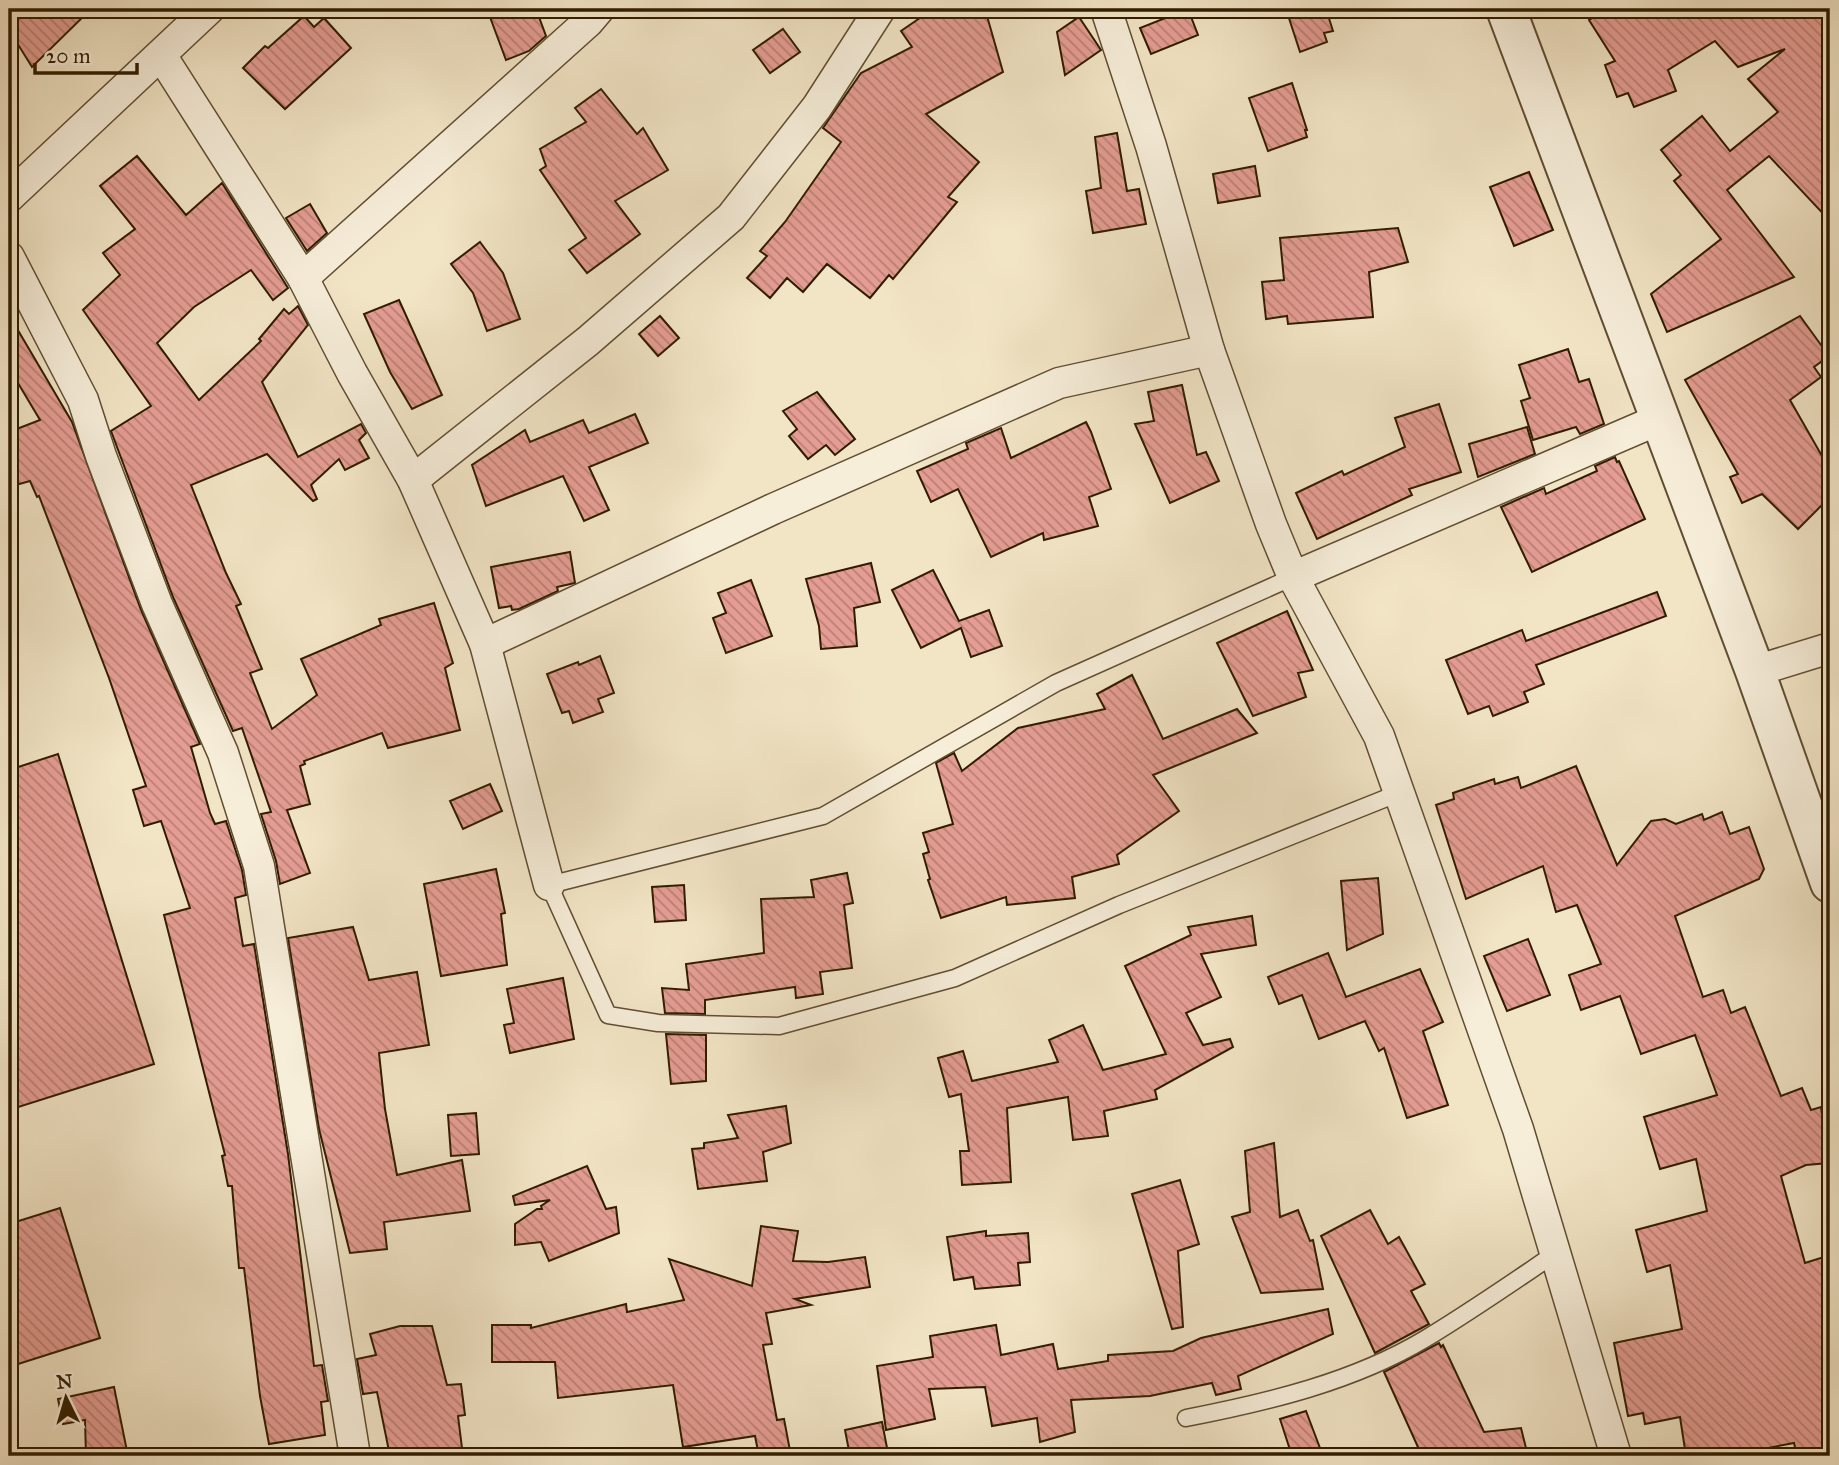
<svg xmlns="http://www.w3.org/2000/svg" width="1839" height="1465" font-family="'IM FELL Great Primer',serif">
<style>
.building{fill:url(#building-back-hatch);stroke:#301c00;stroke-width:2}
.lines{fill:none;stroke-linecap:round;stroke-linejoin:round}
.service-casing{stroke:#604e32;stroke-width:19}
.minor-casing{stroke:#604e32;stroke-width:33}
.tertiary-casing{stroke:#604e32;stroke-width:42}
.service{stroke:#f7eeda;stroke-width:16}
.minor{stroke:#f7eeda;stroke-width:30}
.tertiary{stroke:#f7eeda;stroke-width:38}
</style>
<defs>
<pattern id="building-back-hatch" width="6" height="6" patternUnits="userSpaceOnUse" patternTransform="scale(1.75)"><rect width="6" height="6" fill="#e59d93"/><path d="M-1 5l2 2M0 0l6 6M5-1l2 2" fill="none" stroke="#ba7f76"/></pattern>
</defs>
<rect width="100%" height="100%" fill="#f2e5c6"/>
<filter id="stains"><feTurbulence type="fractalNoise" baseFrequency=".00286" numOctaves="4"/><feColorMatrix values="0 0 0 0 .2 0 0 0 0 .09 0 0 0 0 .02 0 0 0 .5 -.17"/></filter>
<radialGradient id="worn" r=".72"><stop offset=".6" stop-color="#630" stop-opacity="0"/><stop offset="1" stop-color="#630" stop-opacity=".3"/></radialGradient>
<g class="building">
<path d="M9,9H91L32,67L9,30Z"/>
<path d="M487,9H536L546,36L529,51L506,60Z"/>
<path d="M933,9H985L1003,72L926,114L979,162L948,197L957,202L893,279L889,275L870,298L827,264L803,292L787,278L770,298L747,278L767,256L760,251L785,222L841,142L823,128L861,73L912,47L901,31Z"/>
<path d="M1188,9L1198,35L1151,54L1140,28Z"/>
<path d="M1286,9H1326L1333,31L1324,33L1327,42L1300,52Z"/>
<path d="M1607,9H1830V221L1769,156L1727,190L1794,277L1667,332L1651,294L1721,239L1674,181L1681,175L1661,150L1702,116L1730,151L1778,112L1748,79L1785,49L1738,67L1715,41L1668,70L1676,91L1634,107L1628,93L1617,97L1605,65L1615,61L1589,20Z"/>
<path d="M304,16L314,27L324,18L351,48L285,109L243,68L265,46L268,48Z"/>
<path d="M1079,17L1101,50L1065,75L1057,32Z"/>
<path d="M783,29L800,52L770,73L753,50Z"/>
<path d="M1292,83L1307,130H1305L1307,137L1268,151L1249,98Z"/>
<path d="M601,89L637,134L643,128L668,170L615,201L640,234L587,273L569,250L586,238L540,170L546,166L540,149L586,122L575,108Z"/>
<path d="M1117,133L1127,191L1139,189L1146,224L1093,233L1086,191L1101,188L1095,137Z"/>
<path d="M137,156L186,215L222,183L288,288L273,300L251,270L194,307L157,343L199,400L261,341L259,339L284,309L289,314L298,306L308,325L262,382L298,457L361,424L366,433L359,440L369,458L345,470L339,459L311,485L317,499L313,501L267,454L191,485L226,573L241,604L236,606L262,669L250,673L272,729L317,695L301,659L381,625L379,619L434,603L453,663L445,668L460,730L388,748L382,733L304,761L305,764L300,766L310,804L287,810L310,873L280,884L276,861L261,814L271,812L242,728L233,731L173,597L111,431L151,406L83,310L120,275L103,253L135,229L100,186Z"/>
<path d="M1255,166L1260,196L1218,203L1213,174Z"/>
<path d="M1529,172L1553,230L1514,246L1490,187Z"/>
<path d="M310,204L327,233L307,251L286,218Z"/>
<path d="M1398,228L1408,262L1369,272L1373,317L1288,324L1287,316L1266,319L1262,282L1284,280L1280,238Z"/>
<path d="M480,242L503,273L520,319L487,331L473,293L451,264Z"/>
<path d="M399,300L442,395L412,409L390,372L364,314Z"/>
<path d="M9,315L72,422L141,610L200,744L191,747L210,813L215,824L226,821L242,870L246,895L235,898L243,946L254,944L288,1154L314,1366L322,1365L328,1401L321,1402L325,1435L269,1444L260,1396L244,1268H239L232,1186H228L222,1156L225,1155L164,915L190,908L161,821L144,826L133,790L146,786L109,678L39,496L37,497L30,481L9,487V432L40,420L9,368Z"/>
<path d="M660,316L679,338L658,356L639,334Z"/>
<path d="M1800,316L1829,356L1814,367L1821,377L1790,400L1830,470V497L1798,529L1762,494L1742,503L1730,477L1738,474L1685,380Z"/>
<path d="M1568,349L1579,382L1589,379L1604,424L1580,434L1576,427L1533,440L1521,401L1530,398L1519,365Z"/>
<path d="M1182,385L1197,455L1206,452L1219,481L1170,503L1135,424L1154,421L1148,392Z"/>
<path d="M817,392L855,439L835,455L826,445L808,459L789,436L797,429L783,411Z"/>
<path d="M1439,404L1461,472L1409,489L1412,495L1317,539L1296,493L1342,471L1344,475L1405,447L1395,418Z"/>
<path d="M635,414L648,443L589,467L609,510L584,521L563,476L486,506L472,465L525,430L530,442L583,420L589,433Z"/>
<path d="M1086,422L1091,432L1111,489L1089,497L1098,526L1044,540L1043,533L991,557L958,489L931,502L917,471L968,449L966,443L1001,428L1011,458Z"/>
<path d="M1527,427L1535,454L1478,477L1469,444Z"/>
<path d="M1615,457L1617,462L1619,461L1645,519L1532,572L1501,507L1544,488L1546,494L1597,471L1595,466Z"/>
<path d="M570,552L575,583L557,587L558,591L519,609L512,610L511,606L499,608L491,567Z"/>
<path d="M871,563L880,602L854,608L857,646L821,649L819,626L806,579Z"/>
<path d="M933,570L959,621L989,610L1002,646L971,657L961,628L921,648L892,590Z"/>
<path d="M751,580L772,636L726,653L713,618L726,613L718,593Z"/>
<path d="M1657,592L1666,616L1536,665L1544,684L1524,692L1528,702L1493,716L1489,706L1468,714L1446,660L1522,630L1526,641Z"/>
<path d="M1287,611L1313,670L1298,673L1306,697L1253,716L1217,643Z"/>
<path d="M600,656L614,693L598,699L603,712L573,723L569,711L562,713L547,674L578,662L579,665Z"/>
<path d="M1132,675L1163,739L1237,709L1257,733L1153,775L1179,811L1117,855L1119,864L1072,877L1075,898L1007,905L1006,897L941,918L928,880L930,879L923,854L929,852L923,833L953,824L936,763L954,753L962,771L1018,728L1105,709L1097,694Z"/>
<path d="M58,754L154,1064L9,1110V770Z"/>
<path d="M1576,766L1617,865L1651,821L1665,819L1676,824L1702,814L1704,820L1722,812L1730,834L1749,827L1764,869L1759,879L1675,916L1703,997L1723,990L1731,1013L1745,1007L1781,1096L1802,1088L1811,1110L1821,1107L1828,1163L1806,1165L1781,1176L1805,1263L1830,1255V1456H1797L1794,1443L1726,1456H1686L1680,1417L1645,1424L1643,1413L1628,1416L1614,1343L1682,1329L1670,1265L1647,1272L1636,1230L1707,1211L1696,1159L1660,1169L1644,1117L1717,1095L1695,1035L1641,1054L1620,996L1581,1010L1569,975L1601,964L1577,905L1556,912L1543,866L1466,899L1436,805L1454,799L1453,793L1494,779L1495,784L1518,777L1521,788Z"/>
<path d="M490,784L502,811L463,829L450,801Z"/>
<path d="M496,869L505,913L501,914L507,965L441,976L424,884Z"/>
<path d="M847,873L853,903L844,905L852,968L820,972L823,994L796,998L795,987L705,1000V1014L665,1013L662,988L689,990L686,964L764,953L761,899L814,897L811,880Z"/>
<path d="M1378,878L1383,934L1347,950L1341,881Z"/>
<path d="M684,885L686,920L655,922L652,887Z"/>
<path d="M1252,916L1256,945L1201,954L1221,997L1186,1013L1203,1045L1230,1039L1233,1047L1155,1090L1157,1099L1104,1111L1108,1136L1073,1140L1068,1097L1007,1108L1011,1182L962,1185L960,1151H969L961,1094L949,1097L938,1058L963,1051L972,1081L1058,1062L1049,1040L1083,1025L1103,1070L1166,1054L1125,966L1191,935L1188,927Z"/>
<path d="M353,927L369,980L417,972L429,1045L379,1053L385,1109L397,1175L462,1160L470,1211L384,1222L387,1249L350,1253L319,1129L288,938Z"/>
<path d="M1528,939L1550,995L1507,1011L1484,956Z"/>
<path d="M1328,953L1346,997L1420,969L1443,1022L1423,1031L1448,1105L1407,1118L1384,1048L1379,1051L1365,1021L1319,1039L1302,995L1279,1004L1268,977Z"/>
<path d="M563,978L574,1039L510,1053L504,1025L514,1023L507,989Z"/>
<path d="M666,1034L706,1035V1081L671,1084Z"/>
<path d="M786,1106L791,1143L763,1152L767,1181L698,1189L692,1149L704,1148V1143L738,1138L728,1115Z"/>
<path d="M476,1113L479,1154L451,1156L448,1115Z"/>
<path d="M1274,1143L1280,1217L1298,1210L1310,1241L1313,1240L1323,1289L1261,1293L1232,1217L1250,1212L1245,1151Z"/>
<path d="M587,1166L606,1209L616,1207L619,1233L549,1261L541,1242L515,1245V1224L537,1209H542L541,1206L550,1200L515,1205L513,1196Z"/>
<path d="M1180,1180L1199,1244L1178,1251L1183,1327L1172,1329L1132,1194Z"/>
<path d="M60,1208L100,1338L15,1365L9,1346V1224Z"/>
<path d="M1370,1210L1388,1244L1399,1237L1425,1284L1411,1291L1429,1324L1375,1353L1321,1236Z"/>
<path d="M761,1226L798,1231L793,1261L828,1262L865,1257L870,1287L795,1299L811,1305L766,1313L772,1344L763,1345L777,1420L784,1419L791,1456H759L755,1436L683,1447L673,1385L558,1398L555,1362H492V1325H531V1328L626,1304L627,1312L684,1300L669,1259L752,1286Z"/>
<path d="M986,1231V1236L1028,1233L1030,1262L1018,1263L1020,1285L975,1289L973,1277L954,1280L947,1237Z"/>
<path d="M1328,1309L1333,1334L1238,1376L1241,1389L1216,1395L1212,1383L1150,1396L1071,1400L1075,1432L1040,1442L1037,1418L992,1426L985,1387L929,1389L935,1419L886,1430L877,1366L933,1357L930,1336L996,1325L1001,1355L1053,1344L1058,1369L1108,1361V1355L1173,1351L1201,1338Z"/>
<path d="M400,1326H432L447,1385L461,1384L465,1415L458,1416L463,1456H390L377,1392L363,1394L357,1359L376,1355L370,1334Z"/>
<path d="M1439,1343L1441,1347L1443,1345L1484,1432L1521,1428L1528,1456H1422L1384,1372Z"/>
<path d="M114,1387L128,1456H86L85,1420L63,1424L58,1399Z"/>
<path d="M1306,1411L1323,1456H1292L1280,1419Z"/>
<path d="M882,1422L888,1453L871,1456H850L845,1430Z"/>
</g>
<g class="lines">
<g class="service-casing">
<g id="service">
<path d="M1293,577L1056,683L823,816L549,885L608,1015L658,1023L779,1026L955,978L1119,905L1399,793"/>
<path d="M1186,1418C1268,1402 1353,1382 1425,1339C1470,1312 1513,1282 1556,1253"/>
</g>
</g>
<g class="minor-casing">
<g id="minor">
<path d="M1106,9L1151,146L1209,350L1271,524L1293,577L1379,736L1518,1129L1616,1456"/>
<path d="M161,55L303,278L352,373L413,480L485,644L549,885"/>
<path d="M9,197L209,9"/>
<path d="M9,257L83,400L101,456L157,604L223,753L259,866L355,1456"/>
<path d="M303,278L588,22L599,9"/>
<path d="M413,480L588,341L731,217L817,107L880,9"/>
<path d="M1293,577L1660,419"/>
<path d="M485,644L773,509L1059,383L1209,350"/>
<path d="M1755,671L1830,648"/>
</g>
</g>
<g class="tertiary-casing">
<path id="tertiary" d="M1506,9L1755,671L1830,883"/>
</g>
<use href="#service" class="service"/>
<use href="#minor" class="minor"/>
<use href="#tertiary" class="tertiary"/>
</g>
<rect width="1839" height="1465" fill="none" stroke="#f2e5c6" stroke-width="35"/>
<rect x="10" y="10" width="1818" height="1444" fill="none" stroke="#301c00" stroke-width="3.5"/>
<rect x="18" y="18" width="1804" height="1430" fill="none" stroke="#301c00" stroke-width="2"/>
<g transform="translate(66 1398) rotate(355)" stroke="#f7eeda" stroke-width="5" paint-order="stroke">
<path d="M0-5L12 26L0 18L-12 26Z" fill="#301c00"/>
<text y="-10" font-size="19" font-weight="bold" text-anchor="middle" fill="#301c00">N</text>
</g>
<path d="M35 63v10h102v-10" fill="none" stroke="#301c00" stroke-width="3.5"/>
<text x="46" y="63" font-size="21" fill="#301c00" stroke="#f7eeda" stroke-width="5" paint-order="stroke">20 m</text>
<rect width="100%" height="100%" filter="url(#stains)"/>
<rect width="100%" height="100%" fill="url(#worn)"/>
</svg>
